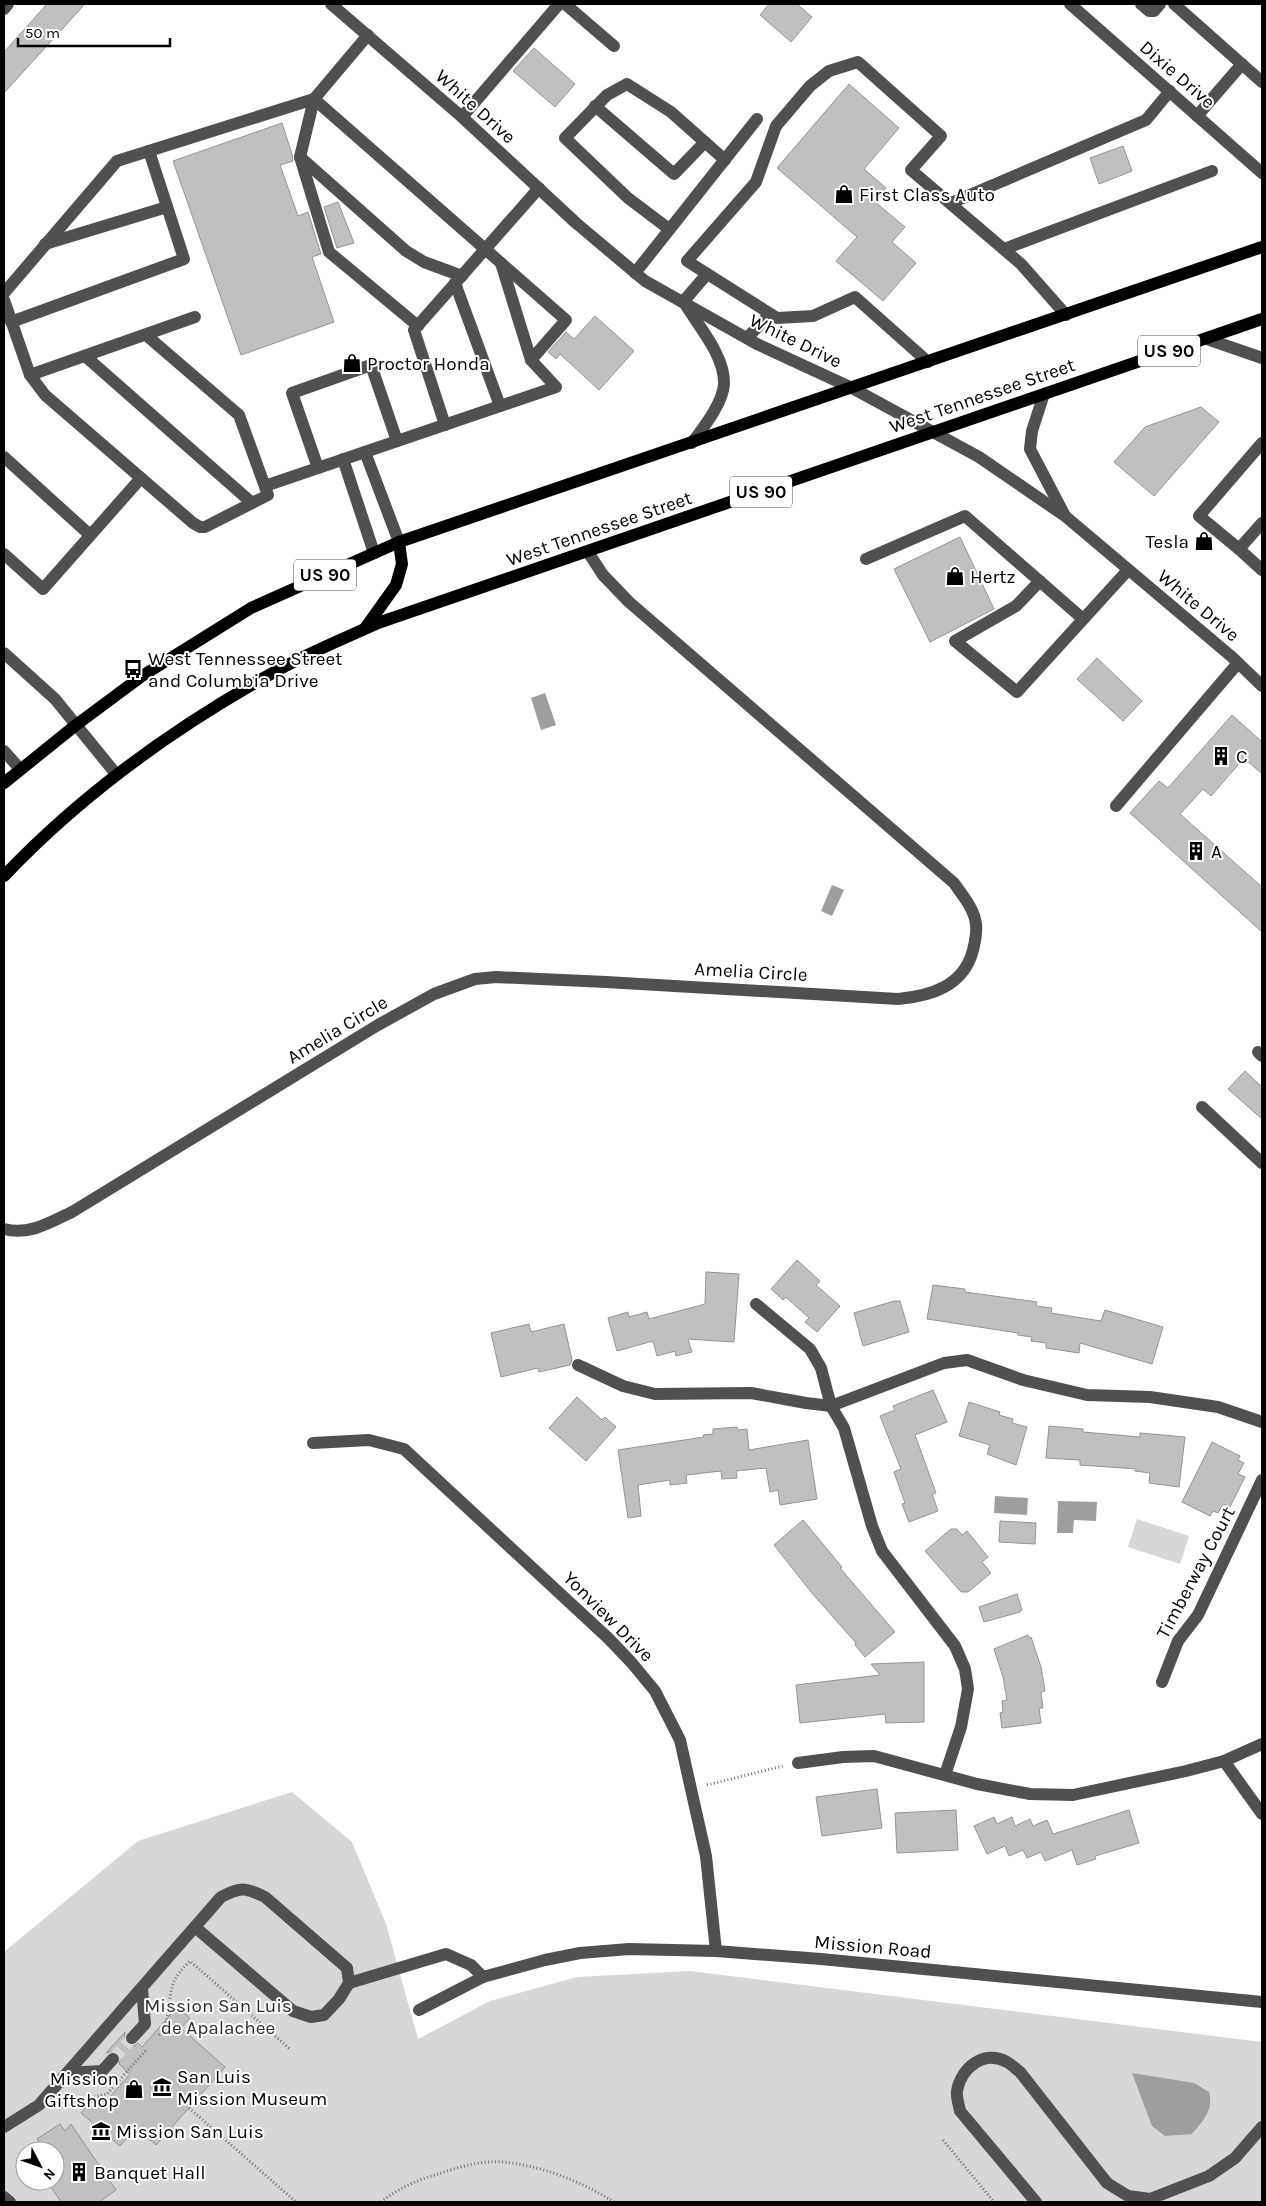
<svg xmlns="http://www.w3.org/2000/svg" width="1266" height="2206" font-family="Karla,sans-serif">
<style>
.green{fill:#d7d7d7;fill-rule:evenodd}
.water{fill:#9e9e9e}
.building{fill:#c0c0c0;stroke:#949494}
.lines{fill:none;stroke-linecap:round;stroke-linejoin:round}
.minor-tunnel{stroke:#d9d9d9;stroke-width:12;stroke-dasharray:12 6;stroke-linecap:butt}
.path{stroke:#727272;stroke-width:3;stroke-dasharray:1 2.5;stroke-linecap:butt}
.minor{stroke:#505050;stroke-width:12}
.major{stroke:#000;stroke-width:12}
.labels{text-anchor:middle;stroke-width:4;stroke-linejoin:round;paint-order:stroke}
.shield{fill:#fff;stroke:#4c4c4c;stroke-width:1}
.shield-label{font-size:18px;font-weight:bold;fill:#000}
.street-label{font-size:19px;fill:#000;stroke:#fff}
.poi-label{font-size:19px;fill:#000;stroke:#fff;text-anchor:start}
.park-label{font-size:19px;fill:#2e2e2e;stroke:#fff}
</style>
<rect width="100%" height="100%" fill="#fff"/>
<g class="green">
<path d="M1137,1519L1189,1536L1180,1564L1128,1547Z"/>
<path d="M292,1792L352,1842L386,1924L418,2039L490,2001L577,1977L690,1971L1262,2042V2202H4V1952L138,1841ZM25,2151H55V2181H25Z"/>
</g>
<g class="water">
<path d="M545,693L556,725L541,730L531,698Z"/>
<path d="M832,885L844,890L832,916L821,911Z"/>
<path d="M995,1496L1028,1498L1027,1515L994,1513Z"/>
<path d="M1058,1501L1097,1502L1096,1521L1074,1520L1073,1533H1057Z"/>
<path d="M1132,2073L1194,2083L1209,2092C1214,2110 1203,2121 1192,2134L1165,2136L1152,2126Z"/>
</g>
<g class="building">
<path d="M47,4H85L4,93V52Z"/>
<path d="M769,4H797L812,17L791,42L760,15Z"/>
<path d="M534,48L575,84L555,107L513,71Z"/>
<path d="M849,84L899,128L864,169L886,188L874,201L905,227L892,242L916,263L883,301L836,261L857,237L777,168Z"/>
<path d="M282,123L292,154L293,161L280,165L298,216L308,212L321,254L312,257L334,322L241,355L173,161Z"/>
<path d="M1123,146L1132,171L1099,184L1090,158Z"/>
<path d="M338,202L354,243L337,248L324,207Z"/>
<path d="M595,316L634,351L599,390L560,354L556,359L548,352L566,332L574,339Z"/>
<path d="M1201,407L1219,422L1154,496L1114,462L1145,427Z"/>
<path d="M960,537L994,609L930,642L894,569Z"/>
<path d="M1097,658L1142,701L1123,721L1077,679Z"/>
<path d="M1232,715L1262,742V774L1244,758L1211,796L1203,789L1180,814L1262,887V932L1130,813L1159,781L1168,788Z"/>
<path d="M1245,1071L1262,1087V1119L1228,1089Z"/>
<path d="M797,1260L820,1281L816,1285L840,1306L817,1332L805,1322L809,1318L786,1297L783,1300L771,1289Z"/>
<path d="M706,1272L739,1274L734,1342L688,1339L692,1352L676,1356L675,1351L657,1356L653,1341L617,1351L608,1318L628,1312L629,1317L647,1312L649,1319L705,1304Z"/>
<path d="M933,1285L965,1289V1292L1037,1302L1036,1306L1052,1308L1051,1313L1101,1321L1105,1310L1163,1327L1152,1364L1080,1343L1079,1353L1046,1348V1343L1031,1341L1032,1337L1018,1335V1333L927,1319Z"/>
<path d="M894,1301H900L909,1332L863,1346L854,1313Z"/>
<path d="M529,1324L531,1332L564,1324L572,1360L570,1365L539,1372L538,1368L501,1377L491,1333Z"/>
<path d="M933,1390L947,1422L915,1435L936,1493L932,1494L938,1511L909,1522L902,1504L905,1503L894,1472L901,1469L880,1416L895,1410L893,1406Z"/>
<path d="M577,1397L602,1420L605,1417L616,1427L586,1461L549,1428Z"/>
<path d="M969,1402L1000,1412L999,1415L1013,1419L1012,1423L1027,1427L1016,1465L987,1454L990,1445L959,1436Z"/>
<path d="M1049,1426L1083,1429V1432L1140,1437V1433L1185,1437L1179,1487L1149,1483L1150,1473L1135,1471L1136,1469L1080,1465V1460L1046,1458Z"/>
<path d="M737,1427L738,1430L747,1429L749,1450L808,1440L817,1499L780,1505L778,1490L770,1492L766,1468L736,1471L737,1478L722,1479L721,1471L686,1475L687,1483L670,1485V1480L638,1485L641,1516L628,1518L618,1450L704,1437L703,1435L713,1434V1429Z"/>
<path d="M1212,1442L1240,1456L1238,1460L1244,1463L1238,1474L1245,1477L1230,1507L1223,1504L1218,1513L1213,1511L1210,1516L1182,1502Z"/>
<path d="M803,1520L842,1567L840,1568L895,1632L865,1657L855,1645L856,1643L811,1592L774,1545Z"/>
<path d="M1000,1521L1036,1523L1035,1544L999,1542Z"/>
<path d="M951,1529H957L962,1535L967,1531L988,1557L982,1562L991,1573L968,1592H961L925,1551Z"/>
<path d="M1017,1594L1022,1610L1020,1612L984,1622L979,1607Z"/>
<path d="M1028,1635L1029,1638L1031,1637L1041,1667L1045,1691L1041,1692L1043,1708H1039L1041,1723L1002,1728L1000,1713L1003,1712L1002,1701L1007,1700L1003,1677L994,1649Z"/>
<path d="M924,1662V1722L886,1723L885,1714L800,1723L796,1685L880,1675L871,1664Z"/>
<path d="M877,1789L882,1828L822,1836L816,1797Z"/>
<path d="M956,1810L958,1850L897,1853L895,1813Z"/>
<path d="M1129,1810L1139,1843L1095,1856L1096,1859L1077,1865L1072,1850L1045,1861L1041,1852L1027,1858L1023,1850L1009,1856L1005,1846L987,1854L974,1826L994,1817L997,1824L1012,1817L1015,1826L1030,1819L1033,1826L1047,1820L1053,1834Z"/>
<path d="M177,2007L190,2018L181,2028L225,2067L156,2145L136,2128L120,2146L81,2113L92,2100L100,2108L130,2074L119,2064L121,2057L118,2053L114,2051L106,2053L125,2032L124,2040L127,2044L134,2046L138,2043L142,2047Z"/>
<path d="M60,2124L65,2131L71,2124L116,2190L99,2202H61L47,2181H55V2151H27L40,2143L37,2139Z"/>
</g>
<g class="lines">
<path class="minor-tunnel" d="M113,2059L132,2038"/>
<g class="path">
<path d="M707,1785L783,1766"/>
<path d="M159,2035C171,2022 167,2001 173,1984C176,1975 183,1968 190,1961L291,2050"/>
<path d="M61,2107L65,2104L107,2094L147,2049"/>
<path d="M189,2108L296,2202"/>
<path d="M943,2140L994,2202"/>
<path d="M381,2202C397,2189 415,2181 435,2175C456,2168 480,2160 503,2162C543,2166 580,2181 614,2202"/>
</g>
<g class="minor">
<path d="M331,4L462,117L576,223L645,281L757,344L852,388L979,457L1065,516L1232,657L1262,686"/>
<path d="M565,4L614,46"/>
<path d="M1070,4L1262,173"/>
<path d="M1141,4L1149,11H1154L1160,4"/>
<path d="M1174,4L1262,82"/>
<path d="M4,9L8,4"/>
<path d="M368,35L314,99L300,157L329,252L418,326"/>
<path d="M595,106L674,174L705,142"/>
<path d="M1197,116L1242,64"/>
<path d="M462,117L559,4"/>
<path d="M300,157L406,251L424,262L462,276"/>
<path d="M951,203L1146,120L1170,91"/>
<path d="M669,229L628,198L565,138L607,95L627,84L671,112L725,160"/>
<path d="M45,244L167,207"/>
<path d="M1004,249L1212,171"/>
<path d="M635,273L757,119"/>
<path d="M455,283L500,406"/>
<path d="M4,293L117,161L314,99L566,320L531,360"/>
<path d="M4,300L30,375L45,395L193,523L200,527H205L268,495L239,415L146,335"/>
<path d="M683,302L707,274"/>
<path d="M685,304C699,327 725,356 724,384C723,403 703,428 692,443"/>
<path d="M11,322L184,259L149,151"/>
<path d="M747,338L770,314"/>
<path d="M1207,339L1262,358"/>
<path d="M85,356L252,503"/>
<path d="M928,362L855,297L813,316L777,318L687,261L756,182L776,126L810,86L829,71L858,62L941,136L911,170L1021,264L1066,315"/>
<path d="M30,375L195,317"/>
<path d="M1044,394L1032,431L1030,449L1064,514"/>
<path d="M445,425L414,330L539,188"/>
<path d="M1262,443L1199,516L1239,549L1262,523"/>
<path d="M365,452L399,542"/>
<path d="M4,457L90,535"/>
<path d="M343,459L374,553"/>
<path d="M318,468L292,393L371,365L397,441"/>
<path d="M265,486L556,387L531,360L501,263"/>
<path d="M1239,549L1262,570"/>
<path d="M4,554L43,589L141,478"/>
<path d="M866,559L965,516L1083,619"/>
<path d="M1040,581L1016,606L955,641L1017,692L1128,570"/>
<path d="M4,653L55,699L116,774"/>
<path d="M4,751L20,769"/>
<path d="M1116,806L1238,663"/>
<path d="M1258,1052L1262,1056"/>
<path d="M1202,1107L1262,1163"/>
<path d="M4,1229C29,1236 50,1222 72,1212L378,1025L434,994L475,979L496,977L606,982L898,999C931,996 964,986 973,950C975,942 977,932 976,924C974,908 962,895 954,883L629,602L603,575L588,552"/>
<path d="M756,1304L810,1349L821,1368L831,1406L844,1428L872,1526L882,1551L955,1646L965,1669L968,1689L961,1727L945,1775"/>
<path d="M578,1365L623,1386L655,1394L751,1393L806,1403L831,1406L944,1363L967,1360L1023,1380L1087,1395L1150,1397L1218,1407L1262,1422"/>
<path d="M313,1443L369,1440L404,1449L608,1638L631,1662L655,1691L680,1740L706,1856L716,1951"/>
<path d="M1162,1682L1178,1641L1198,1615L1262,1480"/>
<path d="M1224,1761L1262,1814"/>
<path d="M798,1763L843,1757L874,1756L977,1784L1030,1794L1073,1795L1186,1771L1224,1761L1262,1744"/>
<path d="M349,1983L446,1954L471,1965L483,1977"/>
<path d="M419,2010L483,1977L545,1960L580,1953L629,1949L716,1951L821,1959L1262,2002"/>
<path d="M132,2038L145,2024L142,1989"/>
<path d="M67,2073L102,2071L113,2059"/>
<path d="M4,2127L39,2105L221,1897C240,1887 245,1887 265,1897L347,1968L349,1983L339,1999L324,2015L311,2017L293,2011L195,1927"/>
<path d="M4,2197L10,2202"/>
<path d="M1036,2202L960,2111C959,2105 956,2097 957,2091C961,2068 984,2049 1007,2062C1011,2064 1016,2069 1020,2072L1107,2183L1128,2196L1150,2199L1209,2176L1235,2158L1262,2127"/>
</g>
<g class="major">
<path d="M366,627L396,585L402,564L399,542"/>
<path d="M4,783L76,725L142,676L251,608L399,542L1262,247"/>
<path d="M4,876C83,793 178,725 278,670C310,652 345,638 378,623L1262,319"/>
</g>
</g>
<defs>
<g id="shop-bare" transform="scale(1.5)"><path d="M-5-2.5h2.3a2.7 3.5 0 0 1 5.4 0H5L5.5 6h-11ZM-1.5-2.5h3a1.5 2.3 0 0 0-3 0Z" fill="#000" stroke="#fff" stroke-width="2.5" paint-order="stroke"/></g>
<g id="bus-bare" transform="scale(1.5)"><path d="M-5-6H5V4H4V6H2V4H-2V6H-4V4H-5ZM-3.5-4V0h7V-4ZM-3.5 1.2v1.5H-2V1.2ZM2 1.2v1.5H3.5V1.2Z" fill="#000" stroke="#fff" stroke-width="2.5" paint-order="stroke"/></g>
<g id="building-bare" transform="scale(1.5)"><path d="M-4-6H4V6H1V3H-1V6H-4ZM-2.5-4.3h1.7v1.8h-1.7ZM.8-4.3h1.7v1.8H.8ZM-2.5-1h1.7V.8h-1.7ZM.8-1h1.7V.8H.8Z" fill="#000" stroke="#fff" stroke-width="2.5" paint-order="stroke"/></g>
<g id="museum-bare" transform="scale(1.5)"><path d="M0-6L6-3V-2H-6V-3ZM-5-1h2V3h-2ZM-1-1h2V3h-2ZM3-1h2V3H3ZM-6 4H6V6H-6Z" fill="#000" stroke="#fff" stroke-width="2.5" paint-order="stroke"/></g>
</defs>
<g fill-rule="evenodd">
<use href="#shop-bare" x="844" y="194"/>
<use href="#shop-bare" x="352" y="363"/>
<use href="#shop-bare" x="1204" y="541"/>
<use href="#shop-bare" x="955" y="576"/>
<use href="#bus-bare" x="133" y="669"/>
<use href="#building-bare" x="1221" y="756"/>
<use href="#building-bare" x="1196" y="851"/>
<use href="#museum-bare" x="162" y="2087"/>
<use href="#shop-bare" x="134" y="2089"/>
<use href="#museum-bare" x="101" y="2131"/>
<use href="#building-bare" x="79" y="2172"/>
</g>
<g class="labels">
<g class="shield">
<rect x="1138" y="335.5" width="62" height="31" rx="4"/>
<rect x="730" y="476.5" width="62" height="31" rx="4"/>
<rect x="294" y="559.5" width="62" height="31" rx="4"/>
</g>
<g class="shield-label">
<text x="1169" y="357">US 90</text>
<text x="761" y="498">US 90</text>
<text x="325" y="581">US 90</text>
</g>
<g class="street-label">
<text transform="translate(1178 74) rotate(41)" y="7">Dixie Drive</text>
<text transform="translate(476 106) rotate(42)" y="7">White Drive</text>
<text transform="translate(796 340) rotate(26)" y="7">White Drive</text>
<text transform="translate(982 395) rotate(-19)" y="7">West Tennessee Street</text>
<text transform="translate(599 528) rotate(-19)" y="7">West Tennessee Street</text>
<text transform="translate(1199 605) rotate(40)" y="7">White Drive</text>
<text transform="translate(751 971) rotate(3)" y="7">Amelia Circle</text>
<text transform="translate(337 1029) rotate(-31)" y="7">Amelia Circle</text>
<text transform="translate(1195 1572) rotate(-62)" y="7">Timberway Court</text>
<text transform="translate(609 1616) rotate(45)" y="7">Yonview Drive</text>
<text transform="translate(873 1946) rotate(5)" y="7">Mission Road</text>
</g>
<g class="poi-label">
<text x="859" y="201">First Class Auto</text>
<text x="367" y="370">Proctor Honda</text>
<text x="1189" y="548" text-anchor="end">Tesla</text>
<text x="970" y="583">Hertz</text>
<text x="148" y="665">West Tennessee Street<tspan x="148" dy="22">and Columbia Drive</tspan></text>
<text x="1236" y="763">C</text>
<text x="1211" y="858">A</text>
<text x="177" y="2083">San Luis<tspan x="177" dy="22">Mission Museum</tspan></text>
<text x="119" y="2085" text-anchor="end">Mission<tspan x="119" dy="22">Giftshop</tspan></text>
<text x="116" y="2138">Mission San Luis</text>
<text x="94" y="2179">Banquet Hall</text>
</g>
<g class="park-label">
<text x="218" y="2012">Mission San Luis<tspan x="218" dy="22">de Apalachee</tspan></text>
</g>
</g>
<rect width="1266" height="2206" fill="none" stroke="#000000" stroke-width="10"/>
<g transform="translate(40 2166) rotate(131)"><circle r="24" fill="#ffffff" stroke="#999999"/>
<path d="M0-4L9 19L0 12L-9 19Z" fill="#000000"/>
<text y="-8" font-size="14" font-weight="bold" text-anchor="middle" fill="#000000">N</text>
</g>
<path d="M18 38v8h152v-8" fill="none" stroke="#000000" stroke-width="2.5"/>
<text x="25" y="38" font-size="15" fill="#000000" stroke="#ffffff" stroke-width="4" paint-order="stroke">50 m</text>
</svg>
